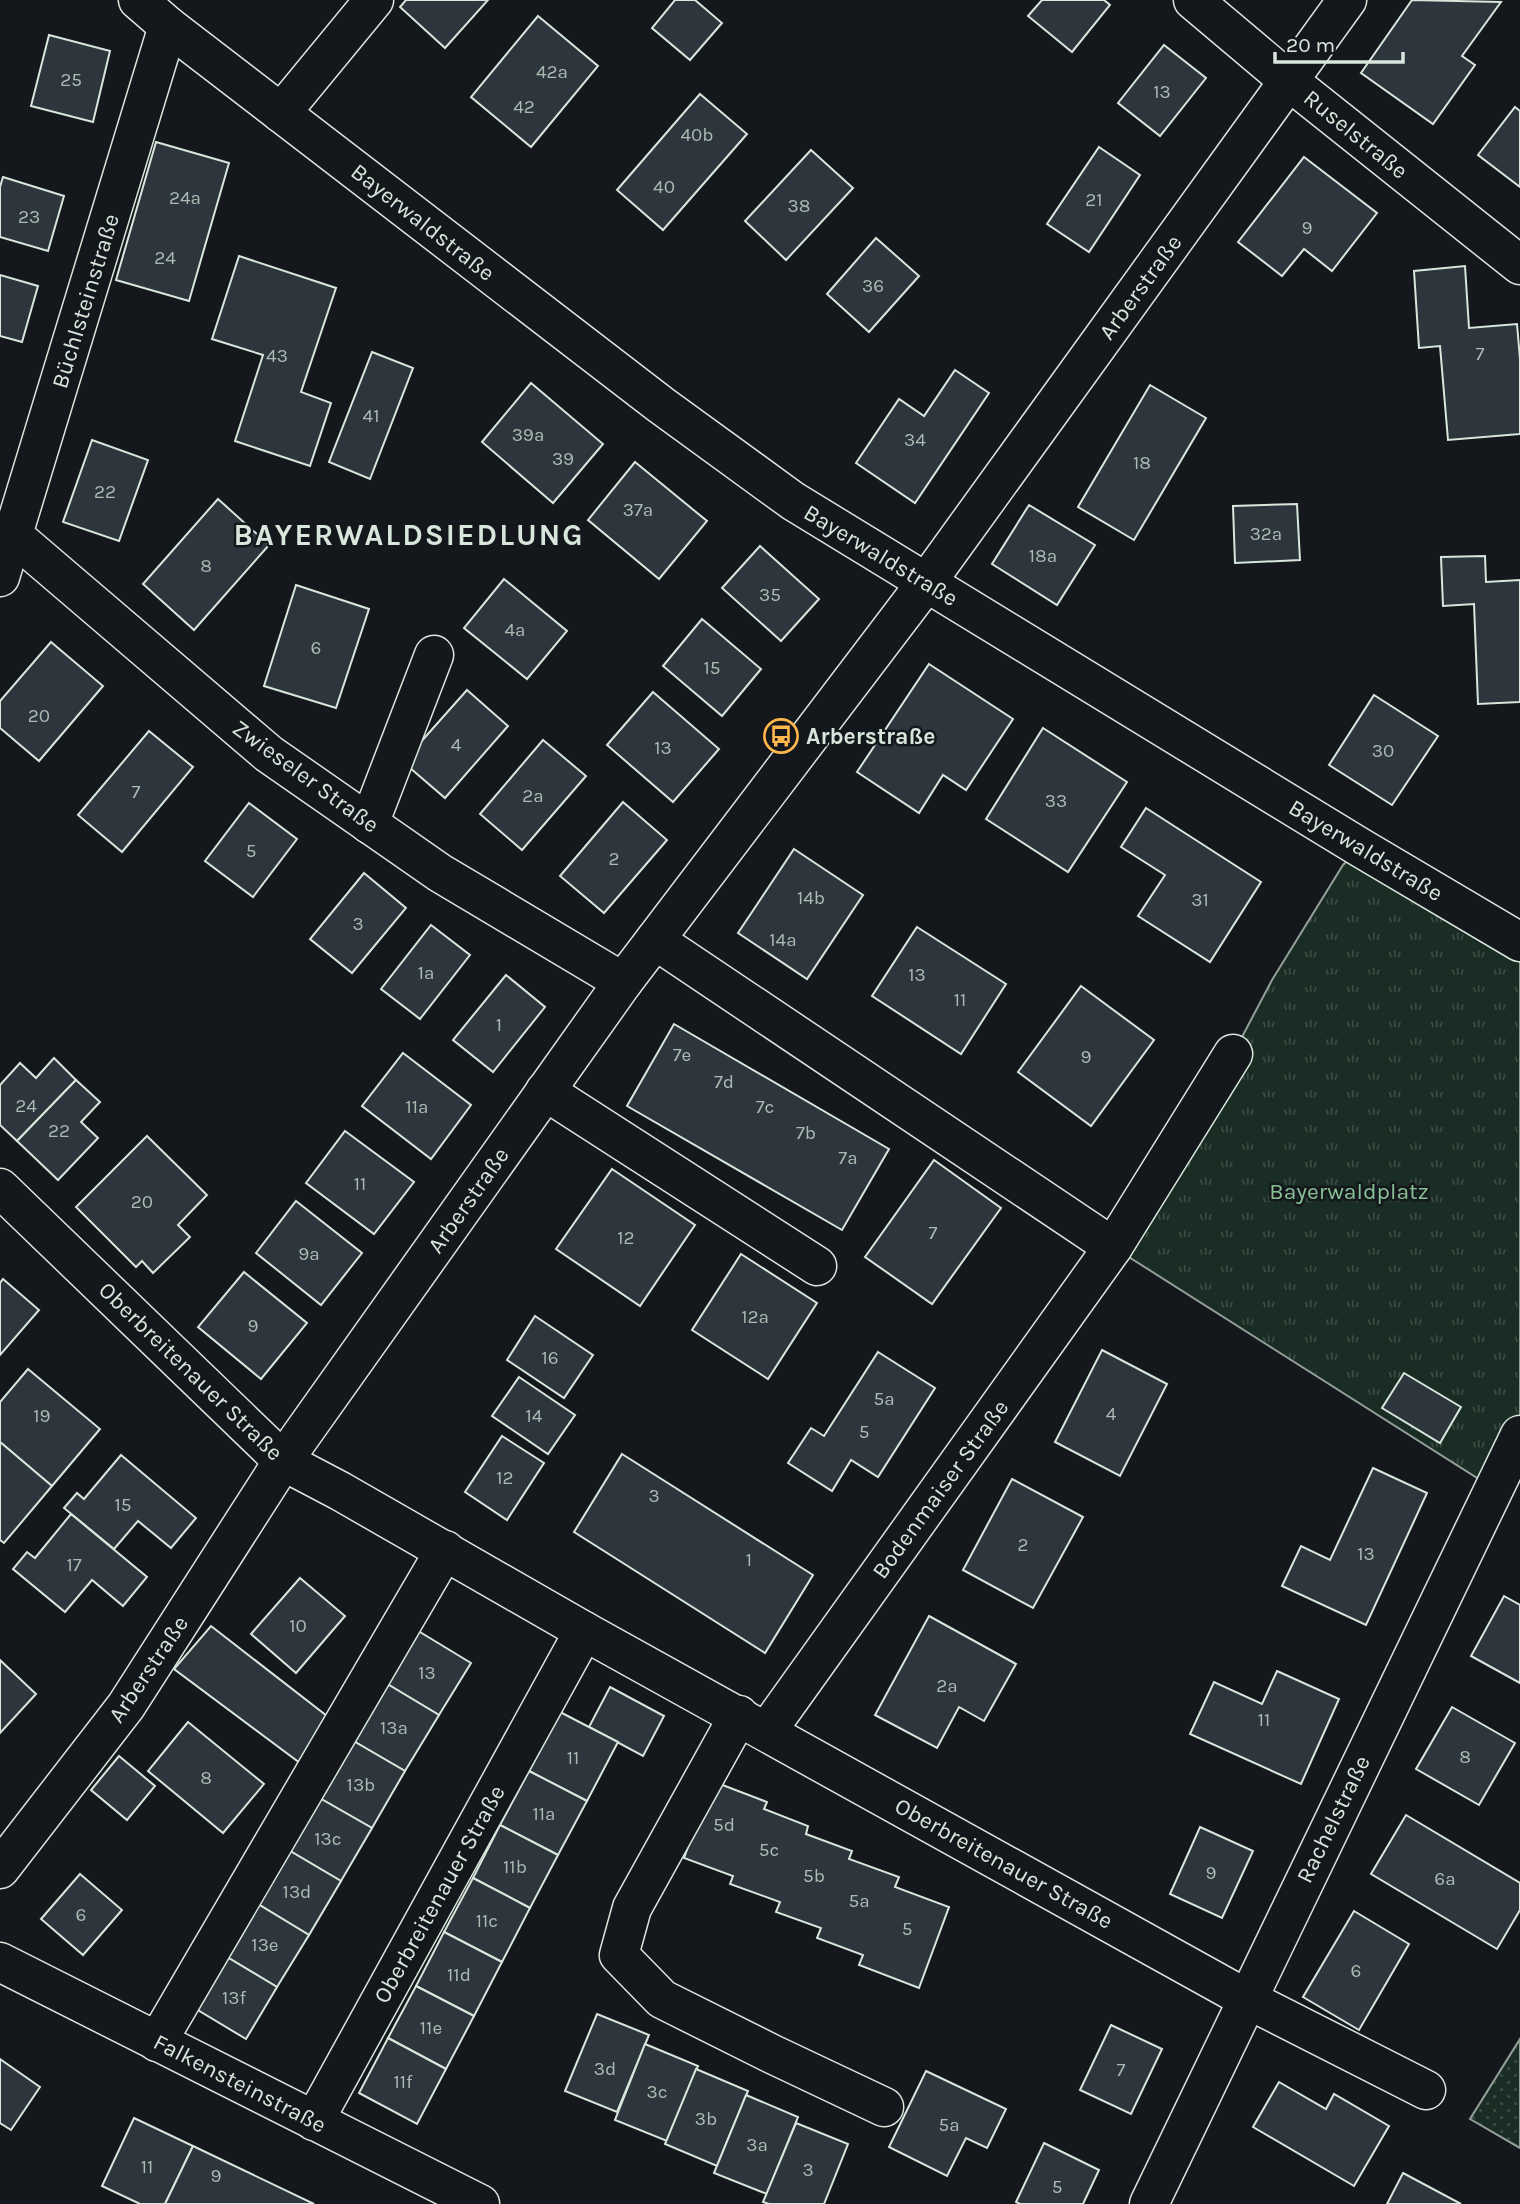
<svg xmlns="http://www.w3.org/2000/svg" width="1520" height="2204" font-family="Karla,sans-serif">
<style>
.grass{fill:url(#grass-dots);stroke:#939e99;stroke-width:2}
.park{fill:url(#park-tufts);stroke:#939e99;stroke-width:2}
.building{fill:#2c363c;stroke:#d8e6dc;stroke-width:2}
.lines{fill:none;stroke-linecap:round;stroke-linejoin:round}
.minor-casing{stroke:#d8e6dc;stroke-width:41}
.minor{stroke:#14181c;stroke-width:38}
.labels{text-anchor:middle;stroke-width:5;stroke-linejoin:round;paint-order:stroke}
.number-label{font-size:19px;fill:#adbab4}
.street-label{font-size:23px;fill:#d8e6dc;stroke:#14181c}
.poi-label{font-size:23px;font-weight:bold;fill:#d8e6dc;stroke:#14181c;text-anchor:start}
.park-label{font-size:23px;fill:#8ac095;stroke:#14181c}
.district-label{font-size:30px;font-weight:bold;letter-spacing:2px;fill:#d8e6dc;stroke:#14181c}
</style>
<defs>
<pattern id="grass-dots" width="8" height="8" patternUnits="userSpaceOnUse" patternTransform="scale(1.75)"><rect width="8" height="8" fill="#1a2d24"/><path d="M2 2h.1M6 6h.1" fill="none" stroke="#3b4b43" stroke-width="1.8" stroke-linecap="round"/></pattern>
<pattern id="park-tufts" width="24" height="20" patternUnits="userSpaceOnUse" patternTransform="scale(1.75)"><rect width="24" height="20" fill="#1a2d24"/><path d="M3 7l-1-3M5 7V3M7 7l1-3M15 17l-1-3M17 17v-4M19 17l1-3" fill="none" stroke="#3b4b43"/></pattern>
</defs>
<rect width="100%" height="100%" fill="#14181c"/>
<path class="grass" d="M1520,2039V2148L1470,2119Z"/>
<path class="park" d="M1361,848L1520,942V1435L1493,1488L1113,1247L1233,1054L1272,980L1343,865Z"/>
<g class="building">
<path d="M406,0H488L445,48L400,7Z"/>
<path d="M675,0H695L722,23L690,60L652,28Z"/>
<path d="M1042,0H1104L1110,5L1072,52L1028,16Z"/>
<path d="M1412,0L1501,2L1462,56L1475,65L1433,124L1361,73Z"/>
<path d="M538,16L598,66L531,147L471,97Z"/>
<path d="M49,35L110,51L93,122L31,106Z"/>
<path d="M1164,45L1206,78L1160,136L1118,103Z"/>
<path d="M700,94L747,134L663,230L617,190Z"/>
<path d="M1515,107L1520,111V187L1478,155Z"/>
<path d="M156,142L229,163L189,301L116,280Z"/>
<path d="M1099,147L1140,175L1089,252L1047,224Z"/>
<path d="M811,150L853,188L786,260L745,221Z"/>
<path d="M1304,157L1377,213L1332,271L1304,249L1282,276L1238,242Z"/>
<path d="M3,177L64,196L48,251L0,237V187Z"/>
<path d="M876,238L919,276L869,332L827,294Z"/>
<path d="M239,256L336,288L301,392L331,403L310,466L235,441L263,355L212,339Z"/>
<path d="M1465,266L1469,328L1517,324L1520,359V434L1448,440L1440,346L1419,348L1414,271Z"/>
<path d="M0,275L38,286L22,342L0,336Z"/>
<path d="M372,352L413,368L370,479L329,462Z"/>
<path d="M955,370L989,393L915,503L856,463L899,399L924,416Z"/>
<path d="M531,383L603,444L553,503L482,442Z"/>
<path d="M1150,385L1206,418L1134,540L1078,507Z"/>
<path d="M92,440L148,460L119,541L63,522Z"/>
<path d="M635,462L707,521L659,579L588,520Z"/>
<path d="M218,499L269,545L194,630L143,584Z"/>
<path d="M1297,504L1300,560L1235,563L1233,506Z"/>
<path d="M1029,505L1095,545L1057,605L992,564Z"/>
<path d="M760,546L819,599L781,641L722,588Z"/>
<path d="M1485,556L1486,582L1520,580V702L1478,704L1474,604L1443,606L1441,557Z"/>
<path d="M504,579L567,631L527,679L464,628Z"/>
<path d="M296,585L369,609L336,708L264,686Z"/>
<path d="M702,619L761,669L722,716L663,666Z"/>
<path d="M51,642L103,686L39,761L0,728V701Z"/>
<path d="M929,664L1013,719L966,790L943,775L919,813L857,772Z"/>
<path d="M467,690L508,726L445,798L403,762Z"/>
<path d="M653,692L719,749L673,802L607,745Z"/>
<path d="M1374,695L1438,736L1392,805L1329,765Z"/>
<path d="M1043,728L1127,782L1068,872L986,819Z"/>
<path d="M149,731L193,767L122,852L78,815Z"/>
<path d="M543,740L586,776L522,850L480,814Z"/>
<path d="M623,802L667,840L604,913L560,876Z"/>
<path d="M249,803L297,839L253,897L205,861Z"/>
<path d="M1146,808L1261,882L1210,962L1138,916L1165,875L1121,847Z"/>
<path d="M794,849L863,895L807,979L738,933Z"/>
<path d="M364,873L406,908L352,973L310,939Z"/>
<path d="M431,925L470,955L420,1019L381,989Z"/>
<path d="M917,927L1006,984L961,1054L872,996Z"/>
<path d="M506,975L545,1007L493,1072L453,1040Z"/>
<path d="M1081,986L1154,1040L1091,1126L1018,1072Z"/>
<path d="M674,1024L889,1149L842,1230L627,1106Z"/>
<path d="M403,1053L471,1105L431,1159L362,1106Z"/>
<path d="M54,1058L76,1080L17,1141L0,1125V1085L20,1063L36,1078Z"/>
<path d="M76,1080L100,1102L81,1122L98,1138L58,1180L17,1141Z"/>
<path d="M345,1131L414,1182L374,1234L306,1183Z"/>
<path d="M147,1136L207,1195L178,1225L190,1237L153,1273L142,1261L136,1267L76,1207Z"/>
<path d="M934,1160L1001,1208L932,1304L865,1257Z"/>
<path d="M612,1169L695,1225L640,1306L556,1249Z"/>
<path d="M296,1201L362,1253L321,1305L256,1253Z"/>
<path d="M741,1254L817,1303L768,1379L692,1330Z"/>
<path d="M244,1272L307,1323L261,1379L198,1327Z"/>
<path d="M3,1279L39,1310L0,1355V1283Z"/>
<path d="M535,1316L593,1355L564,1398L507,1360Z"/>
<path d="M1102,1350L1167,1384L1120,1476L1055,1442Z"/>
<path d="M878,1352L935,1388L878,1477L851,1460L832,1491L788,1463L811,1428L824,1436Z"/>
<path d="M28,1369L100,1429L52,1486L0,1442V1402Z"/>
<path d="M1404,1373L1461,1407L1440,1443L1382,1408Z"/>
<path d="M519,1377L575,1415L548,1454L492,1416Z"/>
<path d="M502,1436L544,1463L507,1520L465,1492Z"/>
<path d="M0,1442L52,1486L4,1543L0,1540Z"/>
<path d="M622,1454L813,1575L765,1653L574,1532Z"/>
<path d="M121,1455L196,1518L171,1548L138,1521L114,1549L64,1508L77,1493L84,1499Z"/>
<path d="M1373,1468L1427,1493L1366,1625L1282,1586L1301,1546L1330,1560Z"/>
<path d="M1012,1479L1083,1517L1033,1608L963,1570Z"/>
<path d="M71,1514L147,1577L123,1606L92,1580L65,1612L13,1569L27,1552L35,1558Z"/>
<path d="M300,1578L345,1616L296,1673L251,1634Z"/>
<path d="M1504,1596L1520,1605V1683L1471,1656Z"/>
<path d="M929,1616L1016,1664L984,1721L959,1707L937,1748L875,1715Z"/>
<path d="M211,1626L327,1716L300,1763L174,1669Z"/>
<path d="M415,1629L471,1663L439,1715L384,1682Z"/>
<path d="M0,1660L36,1694L0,1733Z"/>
<path d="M1277,1671L1339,1699L1301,1784L1190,1734L1214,1682L1262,1704Z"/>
<path d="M384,1682L439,1715L405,1771L350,1739Z"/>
<path d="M610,1687L664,1716L643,1756L589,1727Z"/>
<path d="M1452,1707L1515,1743L1479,1805L1416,1769Z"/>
<path d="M560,1712L618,1742L587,1801L529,1771Z"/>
<path d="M188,1722L264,1784L223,1833L148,1771Z"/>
<path d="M350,1739L405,1771L372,1828L316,1796Z"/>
<path d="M119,1756L155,1786L127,1820L91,1790Z"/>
<path d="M529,1771L587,1801L558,1855L500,1825Z"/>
<path d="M712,1781L767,1802L764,1809L808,1826L806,1834L852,1851L849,1859L899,1877L895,1887L949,1907L919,1988L859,1965L863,1955L817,1938L821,1928L776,1912L780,1902L730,1884L733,1876L684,1858Z"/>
<path d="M316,1796L372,1828L341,1881L285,1848Z"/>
<path d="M1406,1815L1520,1883V1910L1497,1949L1371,1874Z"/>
<path d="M500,1825L558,1855L530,1908L473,1878Z"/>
<path d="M1200,1827L1253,1851L1222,1918L1170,1894Z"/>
<path d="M285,1848L341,1881L309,1935L253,1901Z"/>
<path d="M80,1874L122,1910L83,1955L41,1919Z"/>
<path d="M473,1878L530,1908L502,1962L444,1932Z"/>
<path d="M253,1901L309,1935L277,1987L222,1954Z"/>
<path d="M1354,1911L1409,1944L1359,2030L1303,1997Z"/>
<path d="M444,1932L502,1962L474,2016L416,1986Z"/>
<path d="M222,1954L277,1987L246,2039L191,2006Z"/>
<path d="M416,1986L474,2016L446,2069L388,2038Z"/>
<path d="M597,2014L649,2035L617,2112L565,2091Z"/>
<path d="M1111,2025L1162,2049L1131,2114L1080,2090Z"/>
<path d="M388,2038L446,2069L417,2124L359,2093Z"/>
<path d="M645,2044L698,2066L667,2141L615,2120Z"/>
<path d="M0,2059L40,2087L11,2130L0,2123Z"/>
<path d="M696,2069L748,2091L717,2166L665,2144Z"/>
<path d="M926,2071L1006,2109L987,2148L966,2138L947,2176L889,2147Z"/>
<path d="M1279,2082L1326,2109L1334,2094L1389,2126L1354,2186L1253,2127Z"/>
<path d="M746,2095L798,2117L767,2194L714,2173Z"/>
<path d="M134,2118L193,2146L165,2204H140L102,2186Z"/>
<path d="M796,2123L848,2144L824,2204H769L763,2202Z"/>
<path d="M1044,2143L1099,2170L1083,2204H1020L1016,2202Z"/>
<path d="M193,2146L314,2204H165Z"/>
<path d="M1403,2173L1461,2204H1387Z"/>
</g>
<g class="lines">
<g class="minor-casing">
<g id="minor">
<path d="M138,0L168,26L661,405L793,501L1361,848L1520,942"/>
<path d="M1193,0L1289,81L1520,265"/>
<path d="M281,113L374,0"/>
<path d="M14,536L269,754L440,873L623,982"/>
<path d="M0,577L168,26"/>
<path d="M369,824L434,655"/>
<path d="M655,940L1113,1247"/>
<path d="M545,1091L817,1266"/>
<path d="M0,1188L283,1461L340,1491L584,1631L1247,1999L1426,2090"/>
<path d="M739,1715L632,1908L619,1955L662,1999L772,2054L884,2107"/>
<path d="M767,1731L1113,1247L1233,1054"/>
<path d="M0,1869L126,1706L283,1461L623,982L926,583L1347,0"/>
<path d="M0,1962L480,2204"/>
<path d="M157,2042L445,1550"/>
<path d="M314,2121L584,1631"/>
<path d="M1149,2204L1520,1435"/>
</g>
</g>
<use href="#minor" class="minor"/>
</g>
<defs>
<g id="bus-ring" transform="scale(1.75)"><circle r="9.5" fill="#14181c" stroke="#ffb74d" stroke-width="1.5"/><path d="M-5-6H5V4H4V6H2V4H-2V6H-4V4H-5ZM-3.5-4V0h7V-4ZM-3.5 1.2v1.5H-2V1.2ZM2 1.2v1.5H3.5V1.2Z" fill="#ffb74d"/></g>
</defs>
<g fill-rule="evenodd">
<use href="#bus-ring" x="781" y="736"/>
</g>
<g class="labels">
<g class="number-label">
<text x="552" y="78">42a</text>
<text x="71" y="86">25</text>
<text x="1162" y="98">13</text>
<text x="524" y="113">42</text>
<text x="697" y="141">40b</text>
<text x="664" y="193">40</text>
<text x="185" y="204">24a</text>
<text x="1094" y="206">21</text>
<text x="799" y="212">38</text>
<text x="29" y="223">23</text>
<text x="1307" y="234">9</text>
<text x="165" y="264">24</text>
<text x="873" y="292">36</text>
<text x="1480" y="360">7</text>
<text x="277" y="362">43</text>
<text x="371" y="422">41</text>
<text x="528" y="441">39a</text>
<text x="915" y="446">34</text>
<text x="563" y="465">39</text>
<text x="1142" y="469">18</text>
<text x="105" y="498">22</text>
<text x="638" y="516">37a</text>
<text x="1266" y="540">32a</text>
<text x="1043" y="562">18a</text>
<text x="206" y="572">8</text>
<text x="770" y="601">35</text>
<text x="515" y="636">4a</text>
<text x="316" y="654">6</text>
<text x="712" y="674">15</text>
<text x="39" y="722">20</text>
<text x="456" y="751">4</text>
<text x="663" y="754">13</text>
<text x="1383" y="757">30</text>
<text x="136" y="798">7</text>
<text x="533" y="802">2a</text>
<text x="1056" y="807">33</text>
<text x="251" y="857">5</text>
<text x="614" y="865">2</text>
<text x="811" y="904">14b</text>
<text x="1200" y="906">31</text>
<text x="358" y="930">3</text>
<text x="783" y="946">14a</text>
<text x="426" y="979">1a</text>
<text x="917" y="981">13</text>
<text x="960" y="1006">11</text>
<text x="499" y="1031">1</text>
<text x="682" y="1061">7e</text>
<text x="1086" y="1063">9</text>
<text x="724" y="1088">7d</text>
<text x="26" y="1112">24</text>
<text x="417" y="1113">11a</text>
<text x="765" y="1113">7c</text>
<text x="59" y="1137">22</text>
<text x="806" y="1139">7b</text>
<text x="848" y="1164">7a</text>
<text x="360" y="1190">11</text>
<text x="142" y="1208">20</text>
<text x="933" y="1239">7</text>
<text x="626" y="1244">12</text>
<text x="309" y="1260">9a</text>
<text x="755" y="1323">12a</text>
<text x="253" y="1332">9</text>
<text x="550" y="1364">16</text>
<text x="884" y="1405">5a</text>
<text x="1111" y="1420">4</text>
<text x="42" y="1422">19</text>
<text x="534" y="1422">14</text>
<text x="864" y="1438">5</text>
<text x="505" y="1484">12</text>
<text x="654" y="1502">3</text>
<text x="123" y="1511">15</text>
<text x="1023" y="1551">2</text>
<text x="1366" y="1560">13</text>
<text x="749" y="1566">1</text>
<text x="74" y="1571">17</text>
<text x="298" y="1632">10</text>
<text x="427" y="1679">13</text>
<text x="947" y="1692">2a</text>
<text x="1264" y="1726">11</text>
<text x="394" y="1734">13a</text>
<text x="1465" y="1763">8</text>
<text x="573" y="1764">11</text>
<text x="206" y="1784">8</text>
<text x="361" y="1791">13b</text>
<text x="544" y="1820">11a</text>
<text x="724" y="1831">5d</text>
<text x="328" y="1845">13c</text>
<text x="769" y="1856">5c</text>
<text x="515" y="1873">11b</text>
<text x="1211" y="1879">9</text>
<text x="814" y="1882">5b</text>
<text x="1445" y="1885">6a</text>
<text x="297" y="1898">13d</text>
<text x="859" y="1907">5a</text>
<text x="81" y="1921">6</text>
<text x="487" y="1927">11c</text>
<text x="907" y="1935">5</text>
<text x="265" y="1951">13e</text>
<text x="1356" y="1977">6</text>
<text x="459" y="1981">11d</text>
<text x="234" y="2004">13f</text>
<text x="431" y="2034">11e</text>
<text x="605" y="2075">3d</text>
<text x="1121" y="2076">7</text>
<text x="403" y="2088">11f</text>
<text x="657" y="2098">3c</text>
<text x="706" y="2125">3b</text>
<text x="949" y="2131">5a</text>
<text x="757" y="2151">3a</text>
<text x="147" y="2173">11</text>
<text x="808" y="2176">3</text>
<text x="216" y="2182">9</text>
<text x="1057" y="2193">5</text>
</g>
<g class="street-label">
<text transform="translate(1356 134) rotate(39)" y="8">Ruselstraße</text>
<text transform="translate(423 222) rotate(38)" y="8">Bayerwaldstraße</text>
<text transform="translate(1140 287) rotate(-54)" y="8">Arberstraße</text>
<text transform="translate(85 301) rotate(-73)" y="8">Büchlsteinstraße</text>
<text transform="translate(881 555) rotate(31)" y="8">Bayerwaldstraße</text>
<text transform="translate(306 776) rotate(36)" y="8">Zwieseler Straße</text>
<text transform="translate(1366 850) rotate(31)" y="8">Bayerwaldstraße</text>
<text transform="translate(468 1200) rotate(-55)" y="8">Arberstraße</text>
<text transform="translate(191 1371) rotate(44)" y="8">Oberbreitenauer Straße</text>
<text transform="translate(940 1489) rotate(-54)" y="8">Bodenmaiser Straße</text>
<text transform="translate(148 1669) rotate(-56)" y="8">Arberstraße</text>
<text transform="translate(1333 1819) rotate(-64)" y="8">Rachelstraße</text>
<text transform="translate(1004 1863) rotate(29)" y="8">Oberbreitenauer Straße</text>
<text transform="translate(439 1894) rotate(-61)" y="8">Oberbreitenauer Straße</text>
<text transform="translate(240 2083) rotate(27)" y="8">Falkensteinstraße</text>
</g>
<g class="poi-label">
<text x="806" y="744">Arberstraße</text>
</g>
<g class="park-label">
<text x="1349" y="1199">Bayerwaldplatz</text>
</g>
<g class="district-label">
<text x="409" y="545">BAYERWALDSIEDLUNG</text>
</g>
</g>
<path d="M1275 52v10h128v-10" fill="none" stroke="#d8e6dc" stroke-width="3.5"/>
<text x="1286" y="52" font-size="21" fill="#d8e6dc" stroke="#14181c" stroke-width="5" paint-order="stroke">20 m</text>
</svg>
